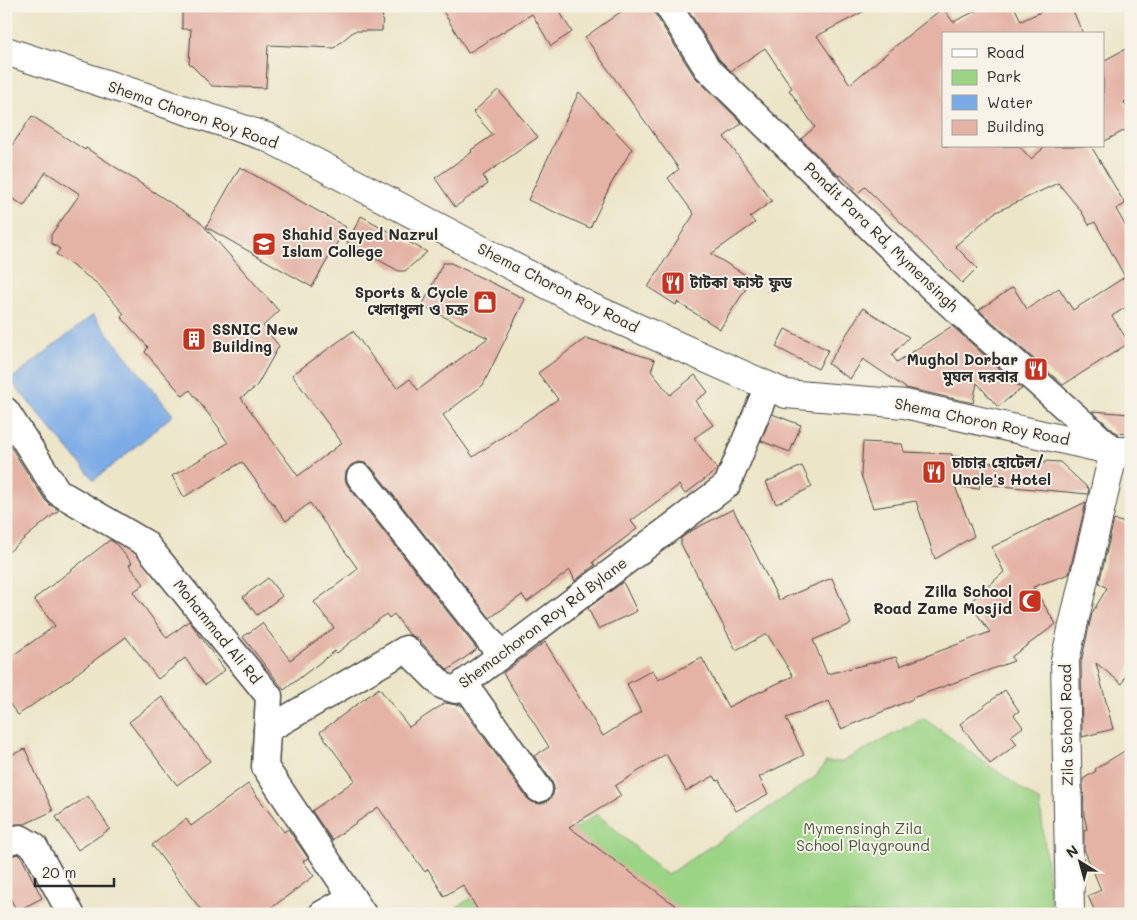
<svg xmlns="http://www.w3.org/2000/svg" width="1137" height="920" font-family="Mali,'Noto Sans Bengali',sans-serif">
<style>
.green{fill:#9cd486;stroke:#648058}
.water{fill:#7babe6;stroke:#536b88}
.building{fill:#e4b3a6}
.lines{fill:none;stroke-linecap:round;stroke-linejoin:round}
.minor-casing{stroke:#484743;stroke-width:29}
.major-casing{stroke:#484743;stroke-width:30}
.minor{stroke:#fff;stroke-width:26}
.major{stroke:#fff;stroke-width:28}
.labels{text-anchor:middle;stroke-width:4;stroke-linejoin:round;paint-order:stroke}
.street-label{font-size:15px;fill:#2b2b2b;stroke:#f7f3e8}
.poi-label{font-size:15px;font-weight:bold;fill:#2b2b2b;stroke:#f7f3e8;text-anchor:start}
.park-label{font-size:15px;fill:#475542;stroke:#f7f3e8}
</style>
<rect width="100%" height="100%" fill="#f7f3e8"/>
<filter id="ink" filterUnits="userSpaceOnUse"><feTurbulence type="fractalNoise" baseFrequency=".02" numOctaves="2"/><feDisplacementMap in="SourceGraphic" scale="10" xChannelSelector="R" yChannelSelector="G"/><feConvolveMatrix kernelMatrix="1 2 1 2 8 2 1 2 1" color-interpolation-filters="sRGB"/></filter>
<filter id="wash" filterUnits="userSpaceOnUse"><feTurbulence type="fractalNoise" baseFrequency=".0096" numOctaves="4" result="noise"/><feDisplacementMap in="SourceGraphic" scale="20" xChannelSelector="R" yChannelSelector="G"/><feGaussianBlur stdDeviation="1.12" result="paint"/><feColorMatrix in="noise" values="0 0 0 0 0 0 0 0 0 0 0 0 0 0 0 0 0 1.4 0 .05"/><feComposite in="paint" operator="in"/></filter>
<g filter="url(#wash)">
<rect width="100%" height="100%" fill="#ece5c8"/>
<path class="green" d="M923,718L1040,802L1052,914H447L597,814L667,875L814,778L826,762H842Z"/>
<path class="water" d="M93,315L173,415L123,457L94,480L10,380Z"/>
<g id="blocks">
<g class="building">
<path d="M182,6H383L382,31H354L334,48L268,45L266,88L212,86L189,63L191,29H182Z"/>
<path d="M440,6H556L572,32L551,46L532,14L468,53Z"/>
<path d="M629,6H653L655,14L694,76L742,123L724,137L772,201L750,217L755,223L711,254L752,279L720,329L677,302L676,305L648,287L694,214L668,178L679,169L585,37Z"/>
<path d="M686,6H874L817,36L850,84L910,34L943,8L953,22L986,6H1014L1021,21L1054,6H1071L1083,34H943V146H1019L1031,159L1046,146H1091L1125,204L1116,209L1131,236V304L1112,316L1129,343L1063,385L979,310L1013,287L1027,309L1059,288L1073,310L1125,277L1095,222L1089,225L1081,211L1058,183L994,213L955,246L977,268L962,283L865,187L859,192L841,175L839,176L801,139L815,127L789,90L792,88L765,48L731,71L719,59Z"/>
<path d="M1131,46V99L1124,102L1131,116V127L1103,142V61Z"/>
<path d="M498,90L538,137L483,176L488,184L455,207L435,178L472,152L471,150L493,135L473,112Z"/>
<path d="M579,92L632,149L611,184L590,228L528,200Z"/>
<path d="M32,116L85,150L86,148L200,222L279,311L263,326L279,346L256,387L241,398L298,476L342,443L292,375L353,331L389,380L390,379L397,388L410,379L418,390L488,338L422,306L443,263H451L525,299L483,385L443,415L473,457L558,399L538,373L586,338L655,360L651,371L670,395L695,375L708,392L695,401L713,425L694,438L717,469V470L685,494L679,485L631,521L637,529L593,562L595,565L575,581L570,570L527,602L522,595L490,618L372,468L365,463L358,462L351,465L346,472L345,480L348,486L477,649L448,670L417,638L410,635L394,614L389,618L386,614L337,653L335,651L284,690L243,637L262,623L290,660L334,628L314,602L358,569L310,503L286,521L242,462L184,497L172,476L228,443L219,430L220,429L190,390L183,396L145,352L148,347L121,317L124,314L98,284L56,254L60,249L51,243V235L80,194L46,172L24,206L6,194V154Z"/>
<path d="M240,167L346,227L312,287L206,227Z"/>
<path d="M361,216L427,252L405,271H399L347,243Z"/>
<path d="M863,308L909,337L892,355L897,362L952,326L1022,389L1015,393L998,407L977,383L973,403L906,388L863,359L850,379L828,364Z"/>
<path d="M785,329L828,350L818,369L776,347Z"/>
<path d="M1092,411L1130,414L1129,434L1116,433Z"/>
<path d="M772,414L801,425L790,452L761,441Z"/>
<path d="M6,441L12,449L45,500L50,505L59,510L6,554Z"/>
<path d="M863,442L902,444L904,452L952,454V457L982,459V462L1028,466V461L1045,463V461L1060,462L1089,489L1088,494L980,484L979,489L955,486L974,536L935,559L916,501L873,508L861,475Z"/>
<path d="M802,466L812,487L776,504L766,482Z"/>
<path d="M1086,502L1069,574L1033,587L1056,624L1029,644L1011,657L1014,661L912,698L913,699L841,729L829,701L786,718L804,755L759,777L768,794L736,811L719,780L717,781L714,776L686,791L666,754L615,786L621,796L569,827L687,914H480L463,885L444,896L428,869L425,872L378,807L332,840L312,811L355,780L320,732L379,688L409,727L445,703L457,705L460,704L527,798L532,802L540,804L548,801L553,795L554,787L551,780L534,756L549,747L503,673L545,642L603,736L641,712L627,684L653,670L658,680L702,658L728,707L793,676L767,634L736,650L681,544V538L691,531L733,509L779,600L832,578L851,624L813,640L827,674L896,657L900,666L990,632L969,603L1004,572L992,547Z"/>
<path d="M1114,520L1131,524V663L1122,684L1096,663L1113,729L1082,737L1081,662L1092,613L1107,588L1099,583Z"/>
<path d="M110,540L115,543L132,563L129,565L144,584L133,592L167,638L189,621L225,670L205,685L185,658L158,679L126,637L73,676V677L18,715L6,699V660L55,626L34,599Z"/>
<path d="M268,578L282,596L257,615L243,597Z"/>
<path d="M623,582L637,611L598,629L588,608Z"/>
<path d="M1005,690L1019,711L1014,715L1023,727L1011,736L1017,744L990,764L960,724Z"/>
<path d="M162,697L210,761L177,785L129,722Z"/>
<path d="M1131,747V914H1096L1088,896L1101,890L1084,849V830L1087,829L1084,815L1083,779L1096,771L1095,769Z"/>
<path d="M25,749L53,811L25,824H16L6,826V757Z"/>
<path d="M248,784L284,832L288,829L308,858L303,861L314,876L263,914H204L152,845L186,819L191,826Z"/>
<path d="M88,796L110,829L78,850L56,817Z"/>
<path d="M18,854L21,856L42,898L17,911L6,891V857Z"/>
</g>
</g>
</g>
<g filter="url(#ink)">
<use href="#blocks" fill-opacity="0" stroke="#484743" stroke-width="1"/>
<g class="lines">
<g class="minor-casing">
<g id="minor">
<path d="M668,6L707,68L932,288L1114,451"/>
<path d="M6,411L58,492L145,543L269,696L265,767L363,914"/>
<path d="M360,477L501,655"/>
<path d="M464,683L539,789"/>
<path d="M267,730L406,649L443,686L455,690L727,485L768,386"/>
<path d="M6,842L20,838L34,846L71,914"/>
<path d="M322,914L352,897"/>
</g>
</g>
<g class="major-casing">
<g id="major">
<path d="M6,51L267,137L588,306L786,394L905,404L1114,451H1131"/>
<path d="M1070,914L1065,660L1114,451"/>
</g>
</g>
<use href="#minor" class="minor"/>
<use href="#major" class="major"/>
</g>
</g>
<defs>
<g id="university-square" transform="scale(1.25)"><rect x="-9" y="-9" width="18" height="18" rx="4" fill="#c8321e" stroke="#f7f3e8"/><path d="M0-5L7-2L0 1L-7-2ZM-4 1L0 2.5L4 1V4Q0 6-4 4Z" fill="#fff"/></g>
<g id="restaurant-square" transform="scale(1.25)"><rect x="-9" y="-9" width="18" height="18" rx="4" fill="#c8321e" stroke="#f7f3e8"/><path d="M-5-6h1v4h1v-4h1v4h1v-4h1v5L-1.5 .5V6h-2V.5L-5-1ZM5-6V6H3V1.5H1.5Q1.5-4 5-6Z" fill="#fff"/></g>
<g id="shop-square" transform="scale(1.25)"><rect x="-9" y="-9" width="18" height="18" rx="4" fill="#c8321e" stroke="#f7f3e8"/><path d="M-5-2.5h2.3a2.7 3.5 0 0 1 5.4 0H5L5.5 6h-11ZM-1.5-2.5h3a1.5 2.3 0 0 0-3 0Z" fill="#fff"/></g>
<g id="building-square" transform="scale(1.25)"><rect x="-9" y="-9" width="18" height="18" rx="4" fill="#c8321e" stroke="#f7f3e8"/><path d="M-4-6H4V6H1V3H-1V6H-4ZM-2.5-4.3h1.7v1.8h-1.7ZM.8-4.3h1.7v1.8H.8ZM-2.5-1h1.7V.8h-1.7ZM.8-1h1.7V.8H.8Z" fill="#fff"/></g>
<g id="mosque-square" transform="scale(1.25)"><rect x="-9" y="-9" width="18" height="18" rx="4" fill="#c8321e" stroke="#f7f3e8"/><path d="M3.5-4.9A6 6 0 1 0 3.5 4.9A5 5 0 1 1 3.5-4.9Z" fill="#fff"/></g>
</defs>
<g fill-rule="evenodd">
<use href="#university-square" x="264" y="244"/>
<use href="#restaurant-square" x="673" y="283"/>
<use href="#shop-square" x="485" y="302"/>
<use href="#building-square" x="194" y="339"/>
<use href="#restaurant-square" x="1036" y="369"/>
<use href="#restaurant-square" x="934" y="472"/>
<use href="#mosque-square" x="1030" y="601"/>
</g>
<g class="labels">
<g class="street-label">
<text transform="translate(193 115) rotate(19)" y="5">Shema Choron Roy Road</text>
<text transform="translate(881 237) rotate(44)" y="5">Pondit Para Rd, Mymensingh</text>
<text transform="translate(558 288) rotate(27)" y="5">Shema Choron Roy Road</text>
<text transform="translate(982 422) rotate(12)" y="5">Shema Choron Roy Road</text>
<text transform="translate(543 623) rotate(-37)" y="5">Shemachoron Roy Rd Bylane</text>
<text transform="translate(217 632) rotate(51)" y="5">Mohammad Ali Rd</text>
<text transform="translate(1067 725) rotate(-91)" y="5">Zila School Road</text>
</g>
<g class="poi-label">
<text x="282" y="240">Shahid Sayed Nazrul<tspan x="282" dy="17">Islam College</tspan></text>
<text x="690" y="288">টাটকা ফাস্ট ফুড</text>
<text x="468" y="298" text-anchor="end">Sports &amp; Cycle<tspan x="468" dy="17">খেলাধুলা ও চক্র</tspan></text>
<text x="212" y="335">SSNIC New<tspan x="212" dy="17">Building</tspan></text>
<text x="1018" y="365" text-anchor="end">Mughol Dorbar<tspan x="1018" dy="17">মুঘল দরবার</tspan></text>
<text x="952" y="468">চাচার হোটেল/<tspan x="952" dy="17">Uncle's Hotel</tspan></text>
<text x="1012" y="597" text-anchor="end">Zilla School<tspan x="1012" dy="17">Road Zame Mosjid</tspan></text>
</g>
<g class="park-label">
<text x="863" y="834">Mymensingh Zila<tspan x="863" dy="17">School Playground</tspan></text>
</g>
</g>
<rect width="1137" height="920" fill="none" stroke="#f7f3e8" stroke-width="25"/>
<rect x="942" y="32" width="162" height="115" fill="#f7f3e8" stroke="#a5a39c"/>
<rect x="952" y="49" width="25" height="8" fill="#ffffff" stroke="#a5a39c"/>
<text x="987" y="58" font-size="15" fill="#2b2b2b">Road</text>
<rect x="952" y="70" width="25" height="15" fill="#9cd486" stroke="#a5a39c"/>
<text x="987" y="82" font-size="15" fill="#2b2b2b">Park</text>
<rect x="952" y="95" width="25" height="15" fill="#7babe6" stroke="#a5a39c"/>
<text x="987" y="108" font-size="15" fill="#2b2b2b">Water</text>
<rect x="952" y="120" width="25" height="15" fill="#e4b3a6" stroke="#a5a39c"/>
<text x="987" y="132" font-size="15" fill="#2b2b2b">Building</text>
<g transform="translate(1080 862) rotate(323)" stroke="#f7f3e8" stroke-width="4" paint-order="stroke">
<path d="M0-4L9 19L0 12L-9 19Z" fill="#2b2b2b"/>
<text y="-8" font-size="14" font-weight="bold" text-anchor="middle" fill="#2b2b2b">N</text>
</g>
<path d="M35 878v8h79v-8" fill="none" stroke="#2b2b2b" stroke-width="2.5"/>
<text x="42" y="878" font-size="15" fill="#2b2b2b" stroke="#f7f3e8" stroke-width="4" paint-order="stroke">20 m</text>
</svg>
